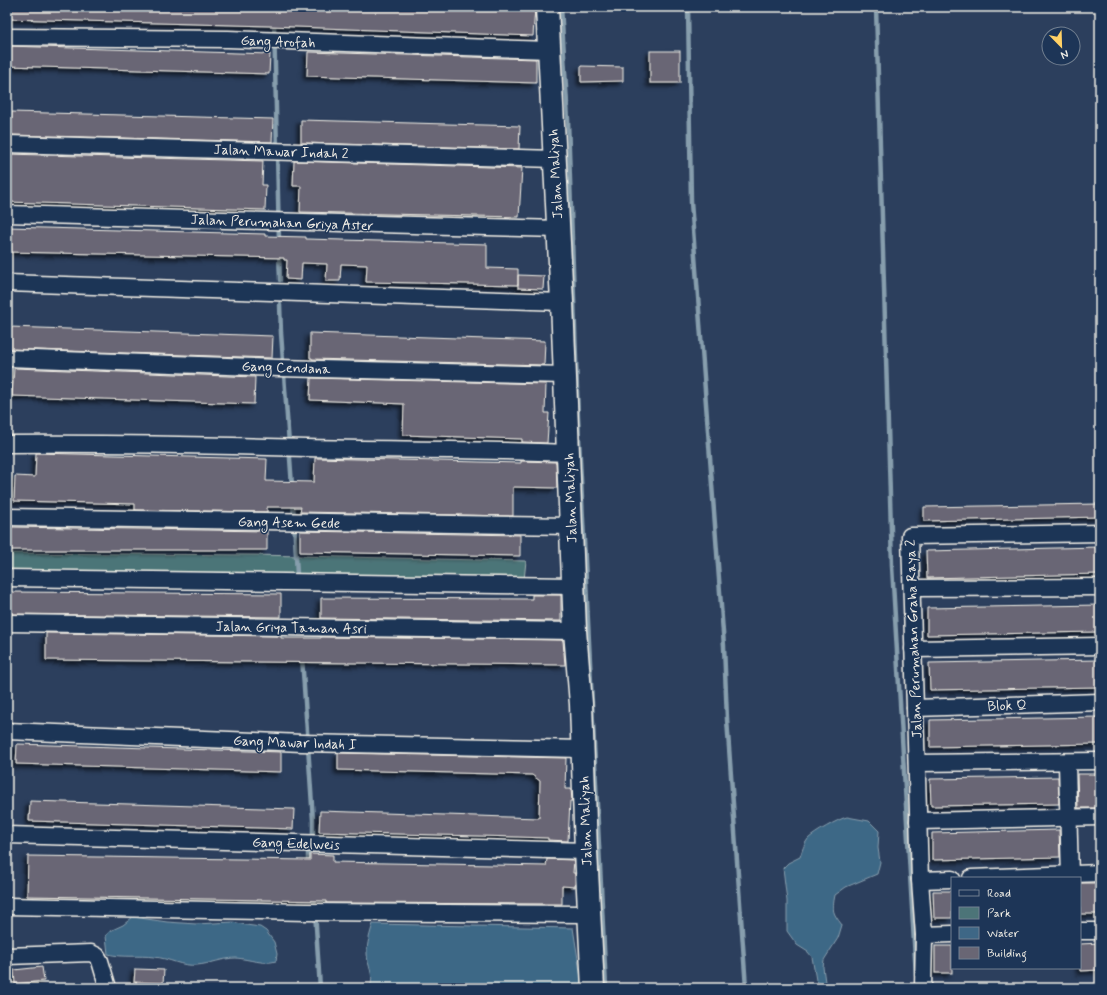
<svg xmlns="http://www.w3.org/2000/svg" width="1107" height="995" font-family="Mynerve,sans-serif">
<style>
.green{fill:#4c7478;stroke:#a0b2b0}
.water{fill:#3e6786;stroke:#879ead}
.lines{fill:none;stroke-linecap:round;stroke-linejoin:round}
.stream{stroke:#879ead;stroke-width:4.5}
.building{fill:#696674;stroke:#f4f1e8;filter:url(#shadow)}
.street-casing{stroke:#f4f1e8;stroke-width:19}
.secondary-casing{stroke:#f4f1e8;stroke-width:25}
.street{stroke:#1d3557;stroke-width:16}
.secondary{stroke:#1d3557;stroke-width:22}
.labels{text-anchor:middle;stroke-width:3;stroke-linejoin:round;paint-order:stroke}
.street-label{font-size:14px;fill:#f4f1e8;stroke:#1d3557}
</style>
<defs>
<filter id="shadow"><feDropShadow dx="-3.5" dy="3.5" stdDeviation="2" flood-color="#0009"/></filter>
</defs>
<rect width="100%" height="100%" fill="#2c3f5d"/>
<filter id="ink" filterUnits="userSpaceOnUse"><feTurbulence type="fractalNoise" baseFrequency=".025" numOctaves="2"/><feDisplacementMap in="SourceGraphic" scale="8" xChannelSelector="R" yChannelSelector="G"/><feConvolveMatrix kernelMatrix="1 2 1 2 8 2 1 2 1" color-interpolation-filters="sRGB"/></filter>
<g filter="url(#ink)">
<path class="green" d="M11,553L255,555L526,561L524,580L10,574Z"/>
<g class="water">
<path d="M847,817L869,821L879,831L878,848L880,862L877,874L846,887L835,895C832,911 832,912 842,925L838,938L824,960L823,967L825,982L821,985L816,980L812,957L808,952L797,945L787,931V901L783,868L788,863L800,857C802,851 804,844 808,839C814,833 838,819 847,817Z"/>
<path d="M133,917L167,922L196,924L233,922L246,925L260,927L266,931L274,942L277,954L276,961C264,965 249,959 236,958C223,958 210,964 197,965C182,967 169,958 154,957C139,955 123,958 108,954L106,936L110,931L123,925Z"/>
<path d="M373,924L573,928L581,978V988H370C375,973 367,967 367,953C367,944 370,933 373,924Z"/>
</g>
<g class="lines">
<g class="stream">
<path d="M561,7L568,120L578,418L606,988"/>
<path d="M688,7L691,202L724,646L727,719L746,988"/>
<path d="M876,7L892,566L916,976"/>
<path d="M274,21L279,241"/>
<path d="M279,253L280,280"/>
<path d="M280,304L281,333L292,486"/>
<path d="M293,501L297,575"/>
<path d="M302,657L313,820V841"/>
<path d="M308,866V852L314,848"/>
<path d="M314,896L320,988"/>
</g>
</g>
<g class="building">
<path d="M7,7H535L533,36L270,26L7,19Z"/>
<path d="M7,46L270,54L269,74L7,66Z"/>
<rect x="650" y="51" width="30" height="32"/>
<path d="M308,52L536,59V83L307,76Z"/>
<path d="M581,66L623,67V81L581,82Z"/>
<path d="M11,112L273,119L272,142L10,135Z"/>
<path d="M301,120L520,126L519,149L301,143Z"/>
<path d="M7,154L263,161L262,185H266L265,210L7,202Z"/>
<path d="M294,161L522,168L519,217L300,212L301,186H293Z"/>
<path d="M7,227L265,234V236L306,237V239L487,244V268L518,269V285V275L544,276L543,289L518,288V285L366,282L367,265L341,264L340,281H326L327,264L302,263L301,280L286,279L287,260H284V258L7,252Z"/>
<path d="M10,327L273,336L272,358L9,349Z"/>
<path d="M310,333L545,341L544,365L312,359V358H310Z"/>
<path d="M14,368L255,377L254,404L12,396Z"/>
<path d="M311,378L546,384L545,413H549L547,443L522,442V439L403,435L404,404L310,400Z"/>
<path d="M36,453L267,459L266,481L314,482L315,458L521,463V461L556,462L557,488L513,487V516L300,512L301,507H267V512L135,510V504L14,501L15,476L35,477Z"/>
<path d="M1100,504V517L924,521V507Z"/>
<path d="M10,527L267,531V550H10Z"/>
<path d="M300,531L520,535V556L300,552Z"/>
<path d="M1100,547V574L927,578L926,551Z"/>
<path d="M7,592L281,594V617L7,614Z"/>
<path d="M532,595H561V621L321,618V598L532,599Z"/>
<path d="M1100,605V632L927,635V608Z"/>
<path d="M46,633L281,636V638H321V637L561,640L563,641L565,665L46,660Z"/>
<path d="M1100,660V687L930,690L929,663Z"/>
<path d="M1100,717V744L930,747V720Z"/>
<path d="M17,744L281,752V772L16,764Z"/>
<path d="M338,753L566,758L565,789H571L572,801H570L568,841L548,840V838L518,837L319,832L320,811L539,818L540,781L532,775L338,770Z"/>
<path d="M1077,774H1100V808H1078Z"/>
<path d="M1058,777L1059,804L931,806L930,779Z"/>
<path d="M30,801L294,809L293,829L29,821Z"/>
<path d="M1059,830L1060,857L932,860V833Z"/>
<path d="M310,854L333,855V862L546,866L547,859L574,860L573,873H575V887L562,886V904L328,903H326V901L27,896L28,856L310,860Z"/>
<rect x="1080" y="883" width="20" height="31"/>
<path d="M933,891H952V918H934Z"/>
<path d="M1100,943V970L1080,971V944Z"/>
<rect x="935" y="946" width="17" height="27"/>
<path d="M42,967L44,981L15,984L14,970Z"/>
<path d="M135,969L164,970L163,983L134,982Z"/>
</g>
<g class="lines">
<g class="street-casing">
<g id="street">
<path d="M7,37L228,39L549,50"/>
<path d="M7,144L555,159"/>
<path d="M7,214L558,229"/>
<path d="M7,283L562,302"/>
<path d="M7,358L279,368L565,375"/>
<path d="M7,444C107,443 207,445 307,448C394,450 481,449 568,453"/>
<path d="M7,517L570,526"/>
<path d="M7,578L574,586"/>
<path d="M912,588L1100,587"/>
<path d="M7,623L575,631"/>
<path d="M913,649L1100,646"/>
<path d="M915,708L1100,702"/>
<path d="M7,731L302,743L582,749"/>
<path d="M917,763L1100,761"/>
<path d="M1067,763L1070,878"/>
<path d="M918,821L1100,817"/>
<path d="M7,835L586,851"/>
<path d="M971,878L1100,873"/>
<path d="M920,880L952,879"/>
<path d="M7,906L307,912L588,914"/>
<path d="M1080,931H1100"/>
<path d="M924,935L952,934"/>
<path d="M7,956L91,953L97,956L100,961L108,988"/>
<path d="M923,988L924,935L920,880L910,536L1100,533"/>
</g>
</g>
<g class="secondary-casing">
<path id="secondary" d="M547,7L562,302L575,631L581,704L586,851L593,988"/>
</g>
<use href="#street" class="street"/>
<use href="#secondary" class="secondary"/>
</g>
</g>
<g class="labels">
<g class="street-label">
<text transform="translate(278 41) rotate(2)" y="5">Gang Arofah</text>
<text transform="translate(281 151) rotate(2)" y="5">Jalan Mawar Indah 2</text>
<text transform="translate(555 174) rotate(-93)" y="5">Jalan Maliyah</text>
<text transform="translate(282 222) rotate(2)" y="5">Jalan Perumahan Griya Aster</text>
<text transform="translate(286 367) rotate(2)" y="5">Gang Cendana</text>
<text transform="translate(570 498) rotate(-92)" y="5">Jalan Maliyah</text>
<text transform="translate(289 522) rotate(1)" y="5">Gang Asem Gede</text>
<text transform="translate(291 627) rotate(1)" y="5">Jalan Griya Taman Asri</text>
<text transform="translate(913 639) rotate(-92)" y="5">Jalan Perumahan Graha Raya 2</text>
<text transform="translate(1007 705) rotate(-2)" y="5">Blok Q</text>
<text transform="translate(295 742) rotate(2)" y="5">Gang Mawar Indah I</text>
<text transform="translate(585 821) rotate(-92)" y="5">Jalan Maliyah</text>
<text transform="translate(296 843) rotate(2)" y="5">Gang Edelweis</text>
</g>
</g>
<rect width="1107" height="995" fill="none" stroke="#1d3557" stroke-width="24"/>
<rect x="12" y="12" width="1083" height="971" fill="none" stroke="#f4f1e8" stroke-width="1.5" filter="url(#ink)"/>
<rect x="951" y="877" width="130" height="92" fill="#1d3557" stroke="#738091"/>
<rect x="959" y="890" width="20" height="6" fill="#1d3557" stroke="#738091"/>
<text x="987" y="897" font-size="12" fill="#f4f1e8">Road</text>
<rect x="959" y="907" width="20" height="12" fill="#4c7478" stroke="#738091"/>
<text x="987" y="917" font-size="12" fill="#f4f1e8">Park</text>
<rect x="959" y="927" width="20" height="12" fill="#3e6786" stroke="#738091"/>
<text x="987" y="937" font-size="12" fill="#f4f1e8">Water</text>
<rect x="959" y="947" width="20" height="12" fill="#696674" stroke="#738091"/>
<text x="987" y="957" font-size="12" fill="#f4f1e8">Building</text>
<g transform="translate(1061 46) rotate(157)"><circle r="19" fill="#1d3557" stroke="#738091"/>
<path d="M0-3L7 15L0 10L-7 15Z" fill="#ffd166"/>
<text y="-6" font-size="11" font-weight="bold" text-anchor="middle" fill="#f4f1e8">N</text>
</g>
</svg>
